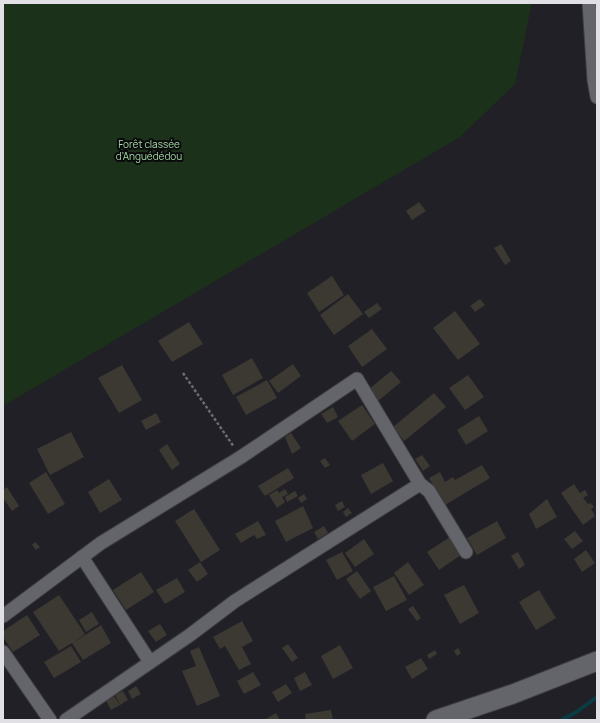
<svg xmlns="http://www.w3.org/2000/svg" width="600" height="723" font-family="Manrope,sans-serif">
<style>
.green{fill:#1b311a}
.lines{fill:none;stroke-linecap:round;stroke-linejoin:round}
.stream{stroke:#0a3b42;stroke-width:4}
.building{fill:#3c3832}
.street-casing{stroke:#3e3d42;stroke-width:15}
.secondary-casing{stroke:#3e3d42;stroke-width:21}
.path{stroke:#6b6a70;stroke-width:2.5;stroke-dasharray:3 2;stroke-linecap:butt}
.street{stroke:#64646b;stroke-width:13}
.secondary{stroke:#64646b;stroke-width:19}
.labels{text-anchor:middle;stroke-width:4;stroke-linejoin:round;paint-order:stroke}
.park-label{font-size:10px;fill:#a8dea7;stroke:#0a0a0d}
</style>
<rect width="100%" height="100%" fill="#202026"/>
<path class="green" d="M3,3H532L515,84L460,137L3,406Z"/>
<g class="lines">
<path class="stream" d="M561,720L575,713L597,697"/>
</g>
<g class="building">
<path d="M419,202L426,211L412,220L406,211Z"/>
<path d="M501,244L511,261L505,265L494,248Z"/>
<path d="M332,276L344,295L319,312L307,293Z"/>
<path d="M348,294L363,314L334,335L320,315Z"/>
<path d="M480,299L485,305L475,312L470,306Z"/>
<path d="M377,303L382,309L369,318L364,312Z"/>
<path d="M455,311L480,344L458,360L433,328Z"/>
<path d="M189,322L203,344L172,362L158,341Z"/>
<path d="M372,329L387,349L362,367L348,346Z"/>
<path d="M252,358L263,378L233,395L222,375Z"/>
<path d="M293,364L301,376L278,393L269,381Z"/>
<path d="M122,365L142,400L119,413L98,378Z"/>
<path d="M391,371L401,382L378,401L368,390Z"/>
<path d="M468,375L484,397L465,410L449,388Z"/>
<path d="M267,380L277,398L246,415L236,397Z"/>
<path d="M434,393L446,407L404,441L393,427Z"/>
<path d="M362,405L375,424L352,441L338,421Z"/>
<path d="M333,407L338,417L327,423L321,414Z"/>
<path d="M156,413L161,422L146,430L141,421Z"/>
<path d="M479,416L488,431L466,445L457,430Z"/>
<path d="M71,432L84,457L50,475L37,449Z"/>
<path d="M291,433L301,448L292,454L285,437Z"/>
<path d="M167,444L180,464L172,470L159,450Z"/>
<path d="M422,455L430,466L423,471L415,459Z"/>
<path d="M325,458L330,465L325,468L320,461Z"/>
<path d="M383,463L393,481L371,494L361,475Z"/>
<path d="M482,465L490,478L445,505L429,478L440,472L445,482L453,477L455,480Z"/>
<path d="M288,468L294,478L265,496L258,486Z"/>
<path d="M46,472L65,504L48,514L29,483Z"/>
<path d="M109,479L122,500L100,513L88,492Z"/>
<path d="M574,484L580,493L585,490L588,495L583,498L588,504L591,503L594,507L591,509L595,516L583,525L561,493Z"/>
<path d="M7,487L19,506L12,511L3,498V490Z"/>
<path d="M285,489L288,494L282,497L285,502L277,508L269,495L277,490L279,493Z"/>
<path d="M295,491L298,496L287,502L285,497Z"/>
<path d="M304,494L307,499L301,503L298,498Z"/>
<path d="M547,499L557,517L536,529L529,514Z"/>
<path d="M342,501L345,507L338,511L335,505Z"/>
<path d="M303,506L313,528L286,542L275,521Z"/>
<path d="M348,508L352,513L346,517L343,512Z"/>
<path d="M194,509L220,550L201,562L175,521Z"/>
<path d="M258,521L266,535L257,539L254,535L241,543L235,534Z"/>
<path d="M497,521L506,538L477,555L467,538Z"/>
<path d="M324,526L328,533L318,539L314,532Z"/>
<path d="M575,531L583,541L572,549L564,539Z"/>
<path d="M450,537L461,555L439,570L427,552Z"/>
<path d="M364,539L374,554L355,567L345,553Z"/>
<path d="M35,542L40,547L36,550L32,545Z"/>
<path d="M586,550L595,563L582,572L574,559Z"/>
<path d="M342,552L353,571L337,580L326,560Z"/>
<path d="M518,552L525,565L519,569L511,556Z"/>
<path d="M200,562L208,574L197,582L188,570Z"/>
<path d="M408,562L424,585L409,595L394,573Z"/>
<path d="M357,571L371,591L360,599L346,579Z"/>
<path d="M141,572L154,592L126,610L113,590Z"/>
<path d="M394,576L407,600L386,611L373,587Z"/>
<path d="M177,578L185,592L165,604L156,590Z"/>
<path d="M464,585L479,613L460,624L444,595Z"/>
<path d="M539,590L556,618L536,630L519,602Z"/>
<path d="M59,595L85,634L74,642L101,625L111,643L83,660L72,643L59,651L33,612Z"/>
<path d="M413,606L421,618L417,621L408,609Z"/>
<path d="M92,612L99,624L86,632L79,620Z"/>
<path d="M27,615L40,635L13,652L3,637V631Z"/>
<path d="M242,621L253,641L242,647L251,664L239,670L225,646L220,649L213,637Z"/>
<path d="M160,624L167,635L156,642L148,631Z"/>
<path d="M288,644L298,658L292,662L282,648Z"/>
<path d="M340,645L353,668L333,679L321,656Z"/>
<path d="M71,646L81,662L54,678L44,662Z"/>
<path d="M199,647L220,696L197,706L182,671L196,666L190,651Z"/>
<path d="M458,648L461,653L457,656L454,651Z"/>
<path d="M435,650L437,654L429,659L427,655Z"/>
<path d="M421,658L428,669L412,679L405,667Z"/>
<path d="M253,672L261,685L244,694L237,681Z"/>
<path d="M305,672L312,685L300,691L294,678Z"/>
<path d="M286,684L292,693L278,702L272,692Z"/>
<path d="M136,686L141,694L132,699L128,691Z"/>
<path d="M123,691L128,700L120,705L115,695Z"/>
<path d="M114,696L120,705L111,710L106,701Z"/>
<path d="M331,710L333,720H306L305,714Z"/>
<path d="M276,713L280,720H264Z"/>
</g>
<g class="lines">
<g class="street-casing">
<g id="street">
<path d="M589,3L594,80L597,97"/>
<path d="M82,557L150,662"/>
<path d="M3,616L101,543L241,457L357,379L420,484L429,491L466,552"/>
<path d="M3,652L50,720"/>
<path d="M66,720L190,635L235,601L420,484"/>
</g>
</g>
<g class="secondary-casing">
<path id="secondary" d="M436,720L513,694L597,661"/>
</g>
<path class="path" d="M183,373L234,447"/>
<use href="#street" class="street"/>
<use href="#secondary" class="secondary"/>
</g>
<g class="labels">
<g class="park-label">
<text x="149" y="148">Forêt classée<tspan x="149" dy="12">d’Anguédédou</tspan></text>
</g>
</g>
<rect width="600" height="723" fill="none" stroke="#e1e0e5" stroke-width="8"/>
</svg>
